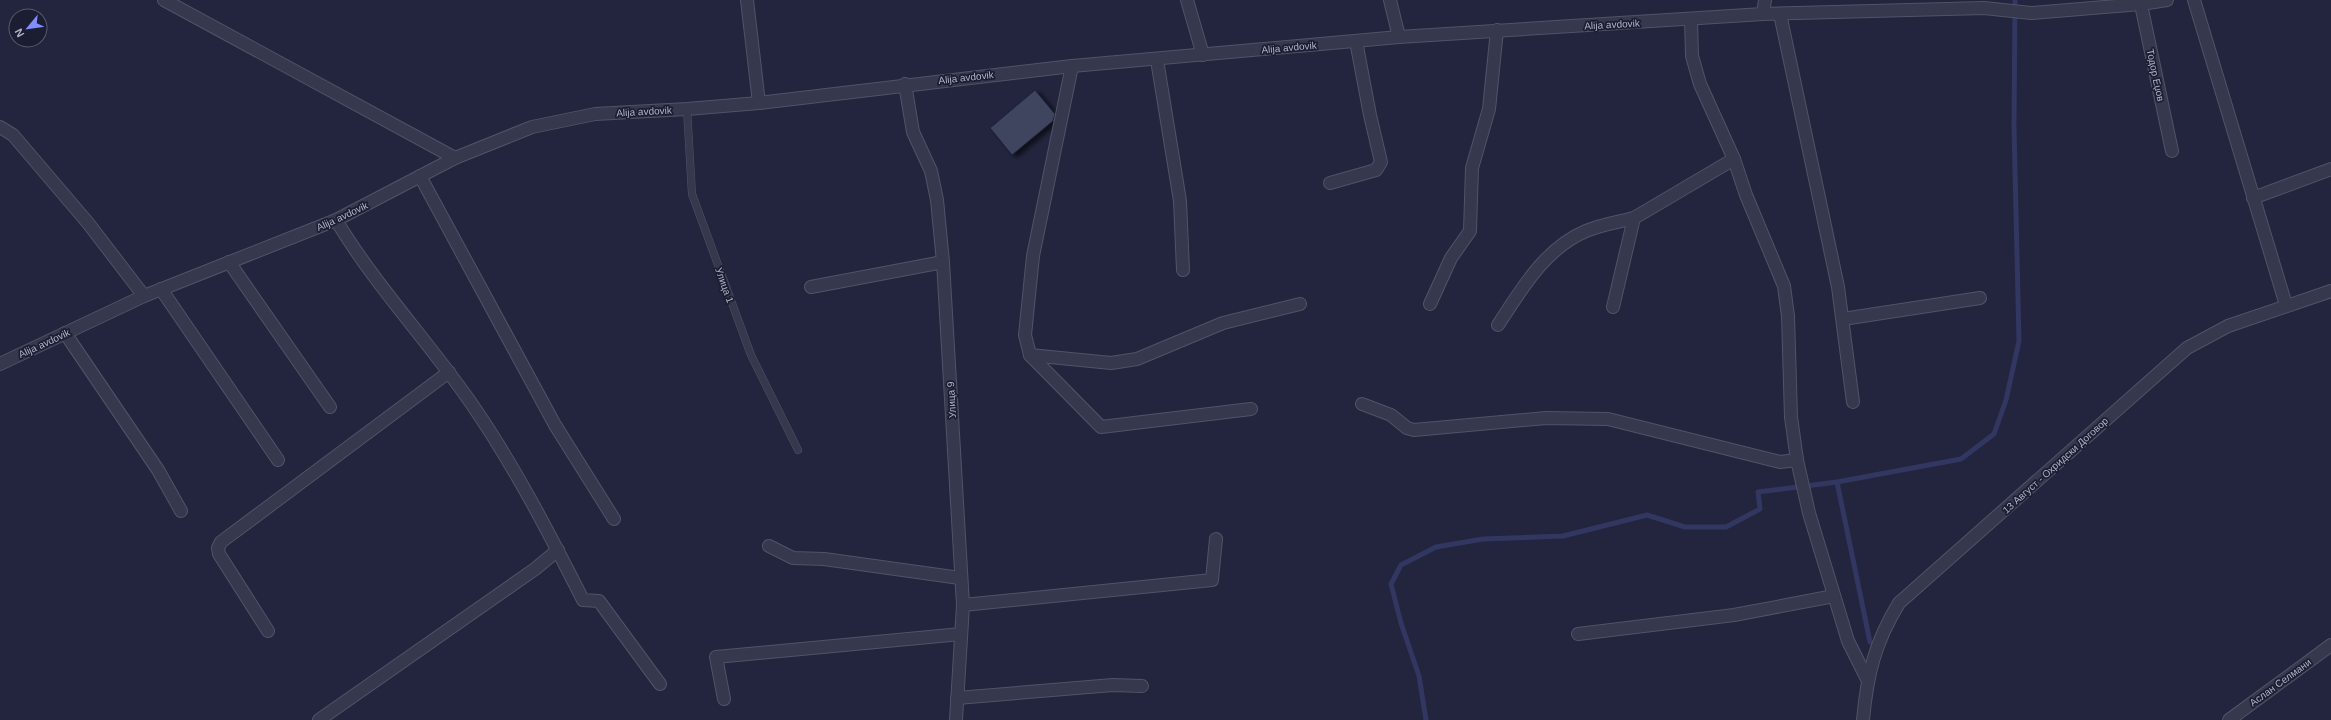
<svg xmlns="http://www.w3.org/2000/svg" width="2331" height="720" font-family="Helvetica,sans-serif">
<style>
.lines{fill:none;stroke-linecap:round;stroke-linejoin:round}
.stream{stroke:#313761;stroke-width:5}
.building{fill:#40445f;stroke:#1d2034;filter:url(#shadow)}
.lane-casing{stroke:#515368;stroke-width:8}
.street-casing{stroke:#515368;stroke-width:14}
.lane{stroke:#36384d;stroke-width:7}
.street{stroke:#36384d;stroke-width:12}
.labels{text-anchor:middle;stroke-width:3.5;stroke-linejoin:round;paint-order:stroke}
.street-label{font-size:10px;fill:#b1b3c9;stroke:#1b1e32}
</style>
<defs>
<filter id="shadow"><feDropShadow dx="4.5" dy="2.5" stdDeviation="2" flood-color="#0009"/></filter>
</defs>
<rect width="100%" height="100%" fill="#22253d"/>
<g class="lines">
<g class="stream">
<path d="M1837,482L1870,642"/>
<path d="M1426,720L1419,676L1401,623L1391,584L1401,565L1436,547L1483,539L1563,536L1647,515L1685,527H1726L1760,509L1758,492L1837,482L1961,459L1994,434L2006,400L2019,341L2014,127L2015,0"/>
</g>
</g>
<path class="building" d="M1035,90L1055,114L1053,121L1012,155L990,128Z"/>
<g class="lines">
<g class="lane-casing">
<path id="lane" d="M687,109L692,194L751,355L798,450"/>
</g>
<g class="street-casing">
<g id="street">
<path d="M164,0L455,158"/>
<path d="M747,0L759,103"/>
<path d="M1187,0L1203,55"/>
<path d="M1390,0L1399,37"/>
<path d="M2140,0L2172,151"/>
<path d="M2194,0L2286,305"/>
<path d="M1763,14L1765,0"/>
<path d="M1780,14L1838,287L1853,402"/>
<path d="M1691,20L1692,56L1700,84L1734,159L1746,195L1784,286L1788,316L1791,417L1797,460L1809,513L1848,641L1868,681"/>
<path d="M1157,60L1180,201L1183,270"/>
<path d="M1072,66L1033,256L1025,335L1030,355L1101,427L1251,409"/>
<path d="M905,84L913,132L931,171L937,200L943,262L963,605L956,720"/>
<path d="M0,127L13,135L88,223L144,296"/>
<path d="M420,176L555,425L614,519"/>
<path d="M1330,183L1376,170L1381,162L1370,115L1356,41"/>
<path d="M2253,198L2331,169"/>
<path d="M336,220C375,285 428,341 471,403C514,465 549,533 583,600L599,601L660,684"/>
<path d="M229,262L330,407"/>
<path d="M811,287L943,262"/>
<path d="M161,289L278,460"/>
<path d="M1430,304L1451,258L1470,231L1472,168L1489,109L1497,30"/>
<path d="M1613,307L1634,218L1734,159"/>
<path d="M1843,319L1980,298"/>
<path d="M1498,325C1521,290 1545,248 1586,231C1600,225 1618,222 1634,218"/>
<path d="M65,333L158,470L181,511"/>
<path d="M1030,355L1111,363L1137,359L1223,323L1300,304"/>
<path d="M0,364L144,296L336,220L455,158L532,127L595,114L687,109L759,103L1072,66L1399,37L1763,14L1984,8L2031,13L2141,4L2167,0"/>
<path d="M1362,404L1391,415L1407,428L1414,430L1546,418L1608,419L1780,462L1797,460"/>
<path d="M769,546L793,558L824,559L960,578"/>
<path d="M963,605L1212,580L1216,539"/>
<path d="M268,631L219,554L218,548L221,542L449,372"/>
<path d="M1578,634L1734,615L1834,596"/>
<path d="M957,698L1113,685L1142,686"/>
<path d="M724,699L716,657L961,634"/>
<path d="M319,720L535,569L558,550"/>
<path d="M1863,720C1867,675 1875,642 1899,603L2187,348L2228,326L2331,291"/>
<path d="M2229,720L2331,645"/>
</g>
</g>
<use href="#lane" class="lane"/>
<use href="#street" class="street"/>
</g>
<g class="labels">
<g class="street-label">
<text transform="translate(1612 24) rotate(-3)" y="4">Alija avdovik</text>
<text transform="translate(1289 47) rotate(-5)" y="4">Alija avdovik</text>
<text transform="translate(2156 75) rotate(78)" y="4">Тодор Еџов</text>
<text transform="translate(966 77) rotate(-6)" y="4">Alija avdovik</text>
<text transform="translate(644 111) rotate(-3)" y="4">Alija avdovik</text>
<text transform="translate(342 216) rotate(-25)" y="4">Alija avdovik</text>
<text transform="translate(725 285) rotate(70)" y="4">Улица 1</text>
<text transform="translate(44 343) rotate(-25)" y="4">Alija avdovik</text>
<text transform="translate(951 400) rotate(-93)" y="4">Улица 9</text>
<text transform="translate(2055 465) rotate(-42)" y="4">13 Август - Охридски Договор</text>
<text transform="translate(2280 682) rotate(-36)" y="4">Аслан Селмани</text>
</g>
</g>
<g transform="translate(28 28) rotate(241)"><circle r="19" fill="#1b1e32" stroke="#575a6e"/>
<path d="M0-3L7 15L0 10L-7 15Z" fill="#818dfd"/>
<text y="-6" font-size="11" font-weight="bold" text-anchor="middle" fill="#b1b3c9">N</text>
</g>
</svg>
